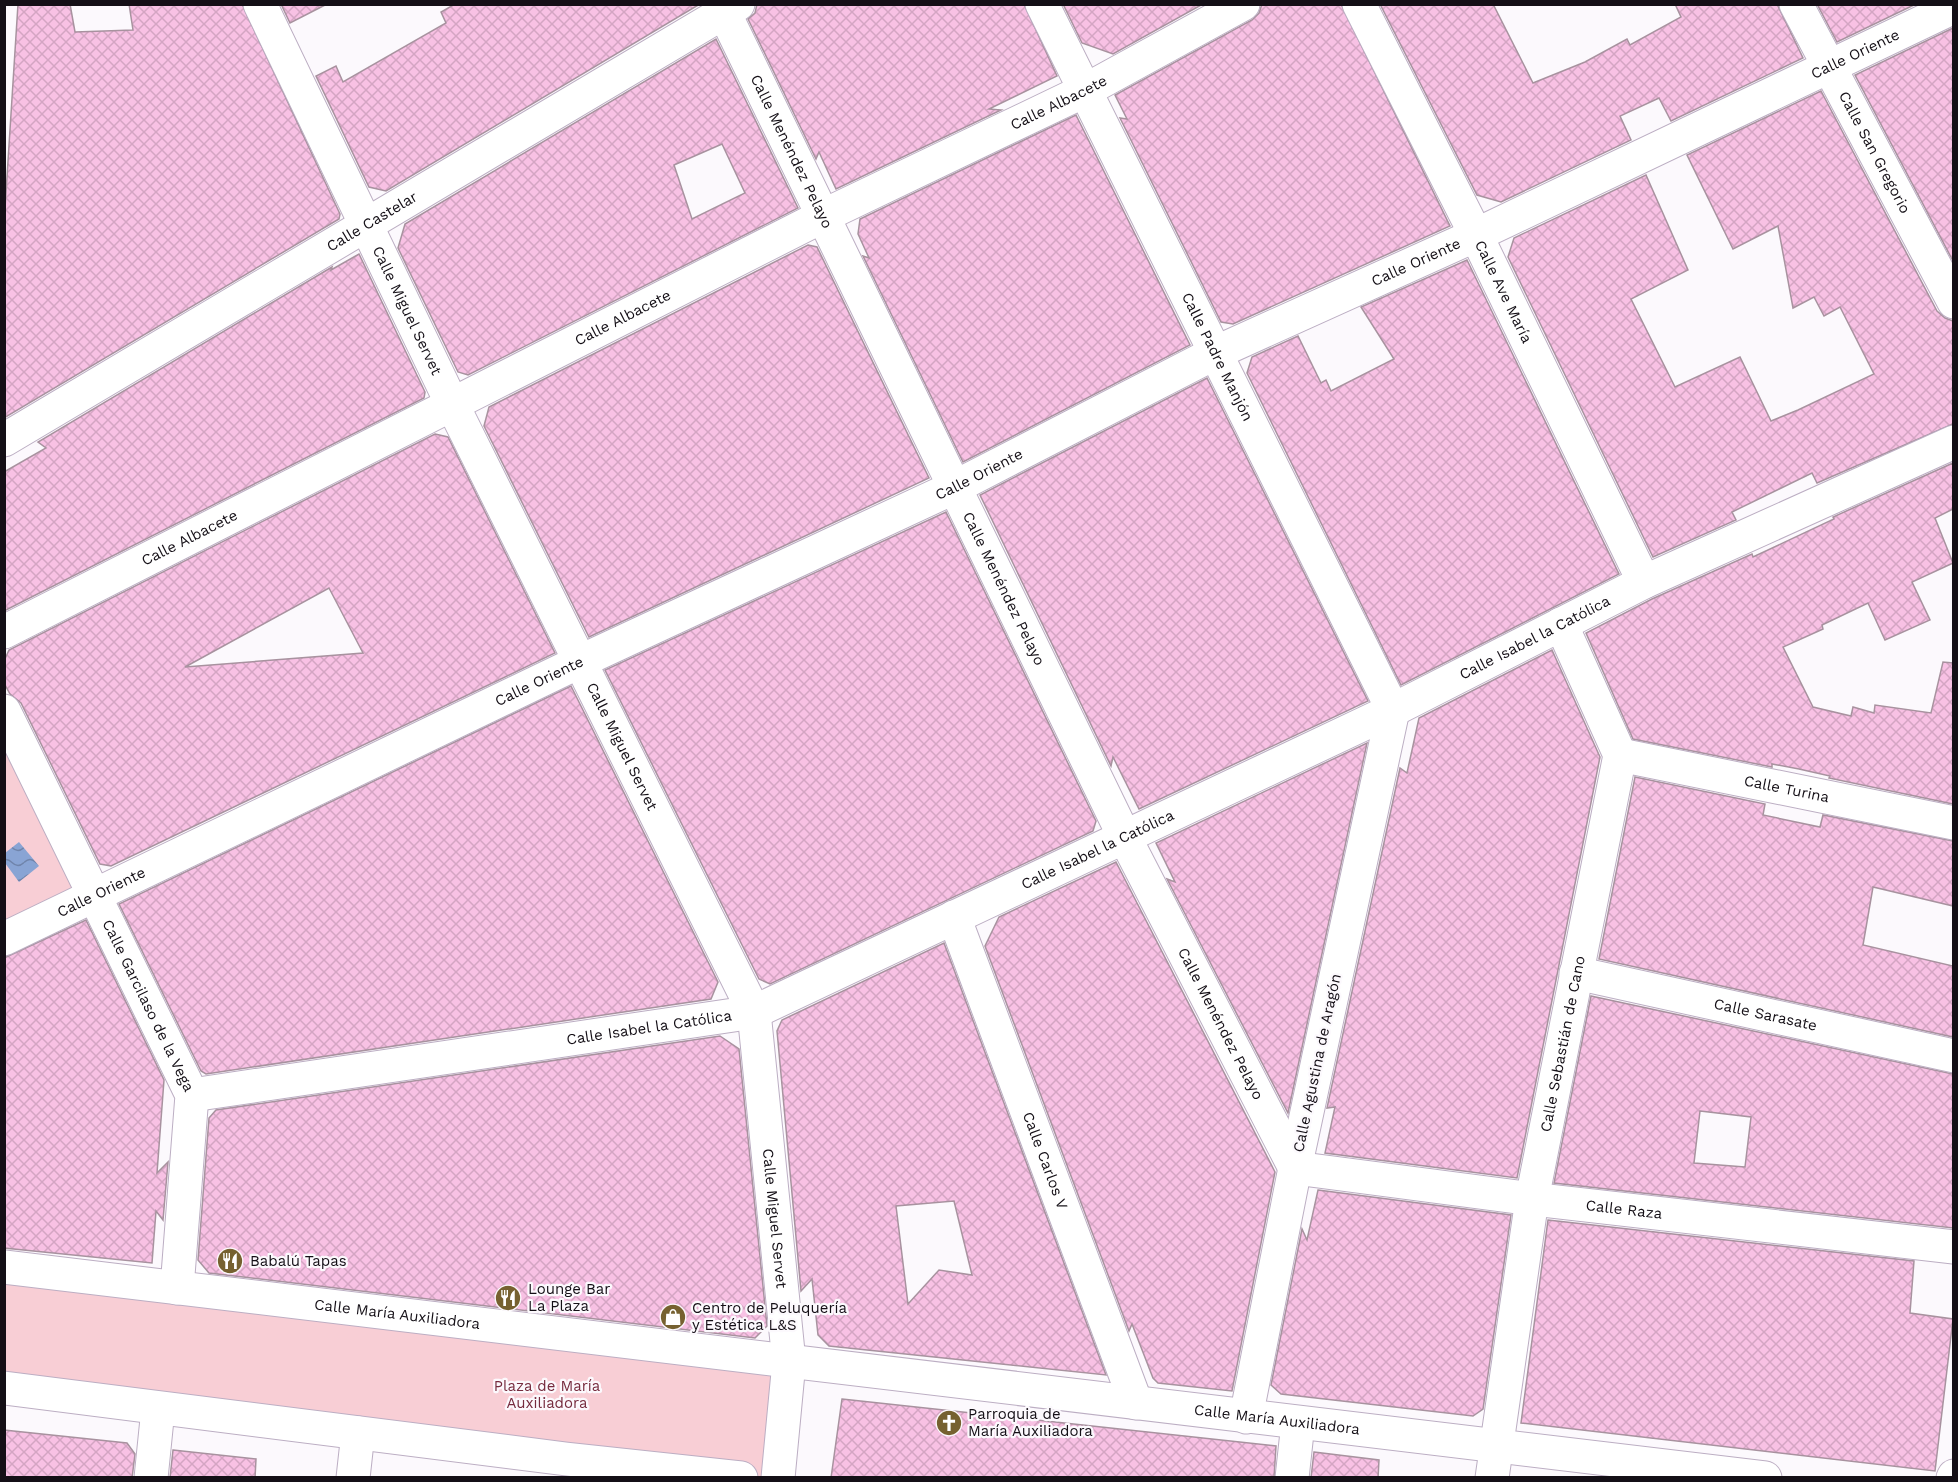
<svg xmlns="http://www.w3.org/2000/svg" width="1958" height="1482" font-family="'Work Sans',sans-serif">
<style>
.green{fill:#f8ced5}
.water{fill:url(#water-waves)}
.building{fill:url(#building-cross-hatch);stroke:#a8929f;stroke-width:1.5;fill-rule:evenodd}
.lines{fill:none;stroke-linecap:round;stroke-linejoin:round}
.street-casing{stroke:#bcaec3;stroke-width:35}
.street{stroke:#fff;stroke-width:33}
.labels{text-anchor:middle;stroke-width:4.5;stroke-linejoin:round;paint-order:stroke}
.street-label{font-size:15px;fill:#140f16;stroke:#fcf9fd}
.poi-label{font-size:15px;fill:#140f16;stroke:#fcf9fd;text-anchor:start}
.park-label{font-size:15px;fill:#762b3e;stroke:#fcf9fd}
</style>
<defs>
<pattern id="water-waves" width="16" height="10" patternUnits="userSpaceOnUse" patternTransform="scale(1.5)"><rect width="16" height="10" fill="#89a4d4"/><path d="M0 5q4-4 8 0t8 0" fill="none" stroke="#6f84ab"/></pattern>
<pattern id="building-cross-hatch" width="8" height="8" patternUnits="userSpaceOnUse" patternTransform="scale(1.5)"><rect width="8" height="8" fill="#f8c1e4"/><path d="M0 0l8 8M0 8l8-8" fill="none" stroke="#d4a5c3"/></pattern>
</defs>
<rect width="100%" height="100%" fill="#fcf9fd"/>
<g class="green">
<path d="M4,711L95,894L4,939Z"/>
<path d="M5,1267L789,1362L778,1478L742,1477L5,1388Z"/>
</g>
<path class="water" d="M19,842L39,866L19,882L5,863V853Z"/>
<g class="building">
<path d="M18,4H70L75,32L133,30L129,4H242L340,214L339,219L4,418V224Z"/>
<path d="M281,4H327L290,23Z"/>
<path d="M455,4H700L386,191L369,187L316,76L336,66L343,82L446,23L441,12Z"/>
<path d="M757,4H1024L1057,76L989,109L1001,110L836,189L819,152L816,159L748,19L755,13Z"/>
<path d="M1063,4H1203L1113,54L1082,43Z"/>
<path d="M1262,4H1341L1450,226L1233,324L1221,322L1120,118L1127,119L1115,95L1252,20L1259,13Z"/>
<path d="M1380,4H1493L1533,83L1585,62L1627,39L1630,45L1681,17L1675,4H1777L1803,58L1671,121L1659,98L1620,116L1631,140L1501,202L1477,195Z"/>
<path d="M1817,4H1916L1837,42Z"/>
<path d="M1953,28V261L1855,75Z"/>
<path d="M716,39L798,208L468,375L458,372L398,248L405,224ZM722,144L745,193L692,219L674,165Z"/>
<path d="M1821,91L1937,311L1945,318L1953,321V424L1817,483L1812,473L1732,512L1736,520L1653,557L1508,257L1514,238L1646,175L1688,270L1631,299L1675,387L1740,357L1771,421L1798,410L1874,374L1840,307L1824,316L1814,297L1793,308L1778,226L1733,249L1687,155Z"/>
<path d="M1076,115L1190,345L963,462L863,256L869,258L858,234L860,219Z"/>
<path d="M808,245L817,247L929,478L589,637L484,426L489,407Z"/>
<path d="M359,254L425,392L424,398L4,611V472L46,448L38,442L332,267L331,270Z"/>
<path d="M1467,260L1619,574L1401,685L1247,373L1252,357L1298,336L1321,383L1326,380L1331,391L1394,359L1361,307Z"/>
<path d="M1207,378L1368,701L1139,809L1113,757L1111,766L980,495Z"/>
<path d="M435,434L448,437L555,653L111,866L100,864L21,703L10,694L4,683V661L9,650ZM329,588L363,653L185,667Z"/>
<path d="M1953,463V509L1935,518L1953,563L1912,582L1930,620L1885,640L1868,603L1822,625L1823,629L1783,647L1813,707L1851,716L1853,707L1874,713L1875,705L1931,713L1943,662L1953,663V804L1829,778L1830,776L1799,769L1772,764V767L1633,739L1586,633L1652,599L1752,554L1753,557L1834,519L1833,517Z"/>
<path d="M946,512L1096,821L1093,831L770,984L759,979L605,670Z"/>
<path d="M1552,650L1600,757L1517,1178L1325,1153L1335,1107L1327,1108L1400,768L1407,773L1419,718Z"/>
<path d="M571,686L718,982L711,999L206,1074L201,1071L119,904Z"/>
<path d="M1367,743L1288,1113L1167,879L1175,882L1156,843Z"/>
<path d="M1635,777L1765,804L1763,815L1820,827L1823,815L1953,841V906L1873,887L1863,945L1953,966V1037L1599,959Z"/>
<path d="M1116,862L1275,1172L1232,1391L1158,1383L1153,1378L1132,1324L1129,1331L985,946L999,917Z"/>
<path d="M86,920L164,1080L157,1173L168,1162L163,1220L156,1211L152,1263L4,1248V958Z"/>
<path d="M944,943L1106,1375L829,1346L818,1335L812,1279L801,1291L777,1031L782,1020ZM954,1201L972,1275L939,1270L908,1304L896,1206Z"/>
<path d="M1591,996L1953,1074V1228L1554,1183ZM1700,1111L1751,1117L1745,1167L1694,1163Z"/>
<path d="M720,1036L739,1049L767,1326L755,1338L209,1273L198,1260L209,1118L216,1110Z"/>
<path d="M1318,1190L1511,1215L1483,1409L1473,1416L1281,1394L1271,1385L1302,1229L1307,1240Z"/>
<path d="M1548,1220L1914,1261L1910,1313L1953,1319L1935,1471L1521,1423Z"/>
<path d="M842,1399L1276,1446L1274,1478H831Z"/>
<path d="M4,1430L127,1443L135,1454L132,1478H4Z"/>
<path d="M173,1450L256,1459L255,1478H170Z"/>
<path d="M1314,1452L1379,1460L1378,1478H1311Z"/>
</g>
<g class="lines">
<g class="street-casing">
<g id="street">
<path id="s1" d="M260,4L452,404L754,1012L789,1362L778,1478"/>
<path id="s2" d="M720,4L1125,838L1295,1168L1532,1199L1954,1247"/>
<path id="s3" d="M1042,4L1393,710L1295,1168L1246,1417"/>
<path id="s4" d="M1359,4L1476,235L1644,582"/>
<path id="s5" d="M1796,4L1954,302"/>
<path id="s6" d="M4,440L738,4"/>
<path id="s7" d="M4,632L823,216L1086,90L1243,4"/>
<path id="s8" d="M4,711L192,1095L177,1288"/>
<path id="s9" d="M1620,755L1954,823"/>
<path id="s10" d="M954,917L1136,1403"/>
<path id="s11" d="M4,939L579,662L955,487L1215,353L1476,235L1954,7"/>
<path id="s12" d="M1576,973L1954,1056"/>
<path id="s13" d="M192,1095L754,1012L1393,710L1644,582L1954,442"/>
<path id="s14" d="M4,1267L1765,1478"/>
<path d="M4,1388L566,1459L741,1478"/>
<path d="M151,1478L158,1409"/>
<path d="M353,1478L358,1433"/>
<path d="M1292,1478L1298,1423"/>
<path id="s15" d="M1492,1478L1532,1199L1620,755L1561,624"/>
<path d="M1953,1478L1954,1476"/>
</g>
</g>
<use href="#street" class="street"/>
</g>
<defs>
<g id="restaurant-disc" transform="scale(1.35)"><circle r="9.5" fill="#766130" stroke="#fcf9fd"/><path d="M-5-6h1v4h1v-4h1v4h1v-4h1v5L-1.5 .5V6h-2V.5L-5-1ZM5-6V6H3V1.5H1.5Q1.5-4 5-6Z" fill="#fff"/></g>
<g id="shop-disc" transform="scale(1.35)"><circle r="9.5" fill="#766130" stroke="#fcf9fd"/><path d="M-5-2.5h2.3a2.7 3.5 0 0 1 5.4 0H5L5.5 6h-11ZM-1.5-2.5h3a1.5 2.3 0 0 0-3 0Z" fill="#fff"/></g>
<g id="church-disc" transform="scale(1.35)"><circle r="9.5" fill="#766130" stroke="#fcf9fd"/><path d="M-1.2-6h2.4v3.5h3.3v2.4h-3.3V6h-2.4V-.1h-3.3v-2.4h3.3Z" fill="#fff"/></g>
</defs>
<g fill-rule="evenodd">
<use href="#restaurant-disc" x="230" y="1261"/>
<use href="#restaurant-disc" x="508" y="1298"/>
<use href="#shop-disc" x="673" y="1317"/>
<use href="#church-disc" x="949" y="1423"/>
</g>
<g class="labels">
<g class="street-label">
<text dy="5" stroke="none"><textPath href="#s11" startOffset="2052">Calle Oriente</textPath></text>
<text dy="5" stroke="none"><textPath href="#s7" startOffset="1180">Calle Albacete</textPath></text>
<text dy="5" stroke="none"><textPath href="#s2" startOffset="164">Calle Menéndez Pelayo</textPath></text>
<text dy="5" stroke="none"><textPath href="#s5" startOffset="168">Calle San Gregorio</textPath></text>
<text dy="5" stroke="none"><textPath href="#s6" startOffset="428">Calle Castelar</textPath></text>
<text dy="5" stroke="none"><textPath href="#s11" startOffset="1566">Calle Oriente</textPath></text>
<text dy="5" stroke="none"><textPath href="#s4" startOffset="322">Calle Ave María</textPath></text>
<text dy="5" stroke="none"><textPath href="#s1" startOffset="340">Calle Miguel Servet</textPath></text>
<text dy="5" stroke="none"><textPath href="#s7" startOffset="694">Calle Albacete</textPath></text>
<text dy="5" stroke="none"><textPath href="#s3" startOffset="394">Calle Padre Manjón</textPath></text>
<text dy="5" stroke="none"><textPath href="#s11" startOffset="1080">Calle Oriente</textPath></text>
<text dy="5" stroke="none"><textPath href="#s7" startOffset="208">Calle Albacete</textPath></text>
<text dy="5" stroke="none"><textPath href="#s2" startOffset="650">Calle Menéndez Pelayo</textPath></text>
<text dy="5" stroke="none"><textPath href="#s13" startOffset="1434">Calle Isabel la Católica</textPath></text>
<text dy="5" stroke="none"><textPath href="#s11" startOffset="594">Calle Oriente</textPath></text>
<text dy="5" stroke="none"><textPath href="#s1" startOffset="826">Calle Miguel Servet</textPath></text>
<text dy="5" stroke="none"><textPath href="#s9" startOffset="170">Calle Turina</textPath></text>
<text dy="5" stroke="none"><textPath href="#s13" startOffset="948">Calle Isabel la Católica</textPath></text>
<text dy="5" stroke="none"><textPath href="#s11" startOffset="108">Calle Oriente</textPath></text>
<text dy="5" stroke="none"><textPath href="#s8" startOffset="328">Calle Garcilaso de la Vega</textPath></text>
<text dy="5" stroke="none"><textPath href="#s12" startOffset="194">Calle Sarasate</textPath></text>
<text dy="5" stroke="none"><textPath href="#s2" startOffset="1136">Calle Menéndez Pelayo</textPath></text>
<text dy="5" stroke="none"><textPath href="#s13" startOffset="462">Calle Isabel la Católica</textPath></text>
<text dy="5" stroke="none"><textPath href="#s15" startOffset="440">Calle Sebastián de Cano</textPath></text>
<text transform="translate(1317 1063) rotate(-78)" y="5">Calle Agustina de Aragón</text>
<text dy="5" stroke="none"><textPath href="#s10" startOffset="260">Calle Carlos V</textPath></text>
<text dy="5" stroke="none"><textPath href="#s2" startOffset="1630">Calle Raza</textPath></text>
<text dy="5" stroke="none"><textPath href="#s1" startOffset="1330">Calle Miguel Servet</textPath></text>
<text dy="5" stroke="none"><textPath href="#s14" startOffset="396">Calle María Auxiliadora</textPath></text>
<text dy="5" stroke="none"><textPath href="#s14" startOffset="1282">Calle María Auxiliadora</textPath></text>
</g>
<g class="poi-label">
<text x="250" y="1266">Babalú Tapas</text>
<text x="528" y="1294">Lounge Bar<tspan x="528" dy="17">La Plaza</tspan></text>
<text x="692" y="1313">Centro de Peluquería<tspan x="692" dy="17">y Estética L&amp;S</tspan></text>
<text x="968" y="1419">Parroquia de<tspan x="968" dy="17">María Auxiliadora</tspan></text>
</g>
<g class="park-label">
<text x="547" y="1391">Plaza de María<tspan x="547" dy="17">Auxiliadora</tspan></text>
</g>
</g>
<rect width="1958" height="1482" fill="none" stroke="#140f16" stroke-width="12"/>
</svg>
